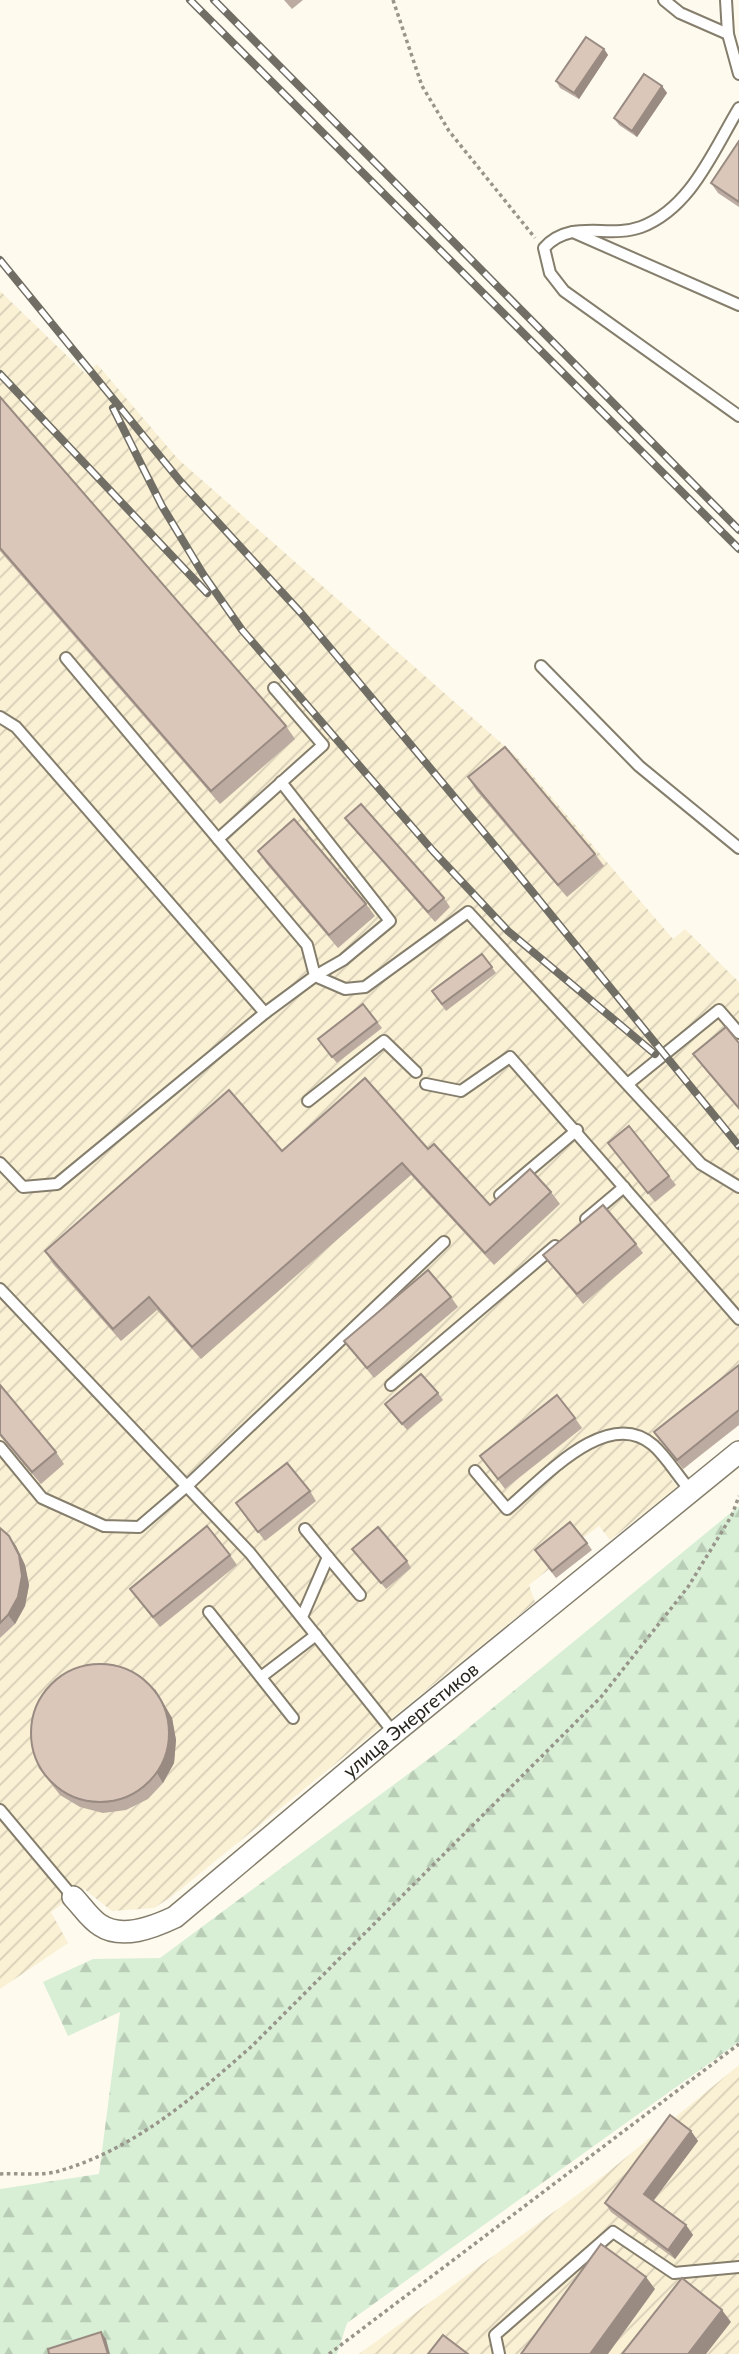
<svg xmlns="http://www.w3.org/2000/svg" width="739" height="2354" font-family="Lato,sans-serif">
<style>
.industrial{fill:url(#industrial-furrows)}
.forest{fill:url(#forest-firs)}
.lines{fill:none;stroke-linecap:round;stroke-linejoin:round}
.lane-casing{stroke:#857e6c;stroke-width:14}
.street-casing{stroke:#857e6c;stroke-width:24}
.path{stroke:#98958b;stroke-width:3.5;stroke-dasharray:3.5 3.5;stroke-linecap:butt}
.lane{stroke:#fff;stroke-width:10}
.street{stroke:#fff;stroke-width:21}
.rail-casing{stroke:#716e65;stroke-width:8}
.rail{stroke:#fff;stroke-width:5;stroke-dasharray:16;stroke-linecap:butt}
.wall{fill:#bbaba0}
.shaded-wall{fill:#998b82}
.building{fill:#dac7ba;stroke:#998b82;stroke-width:2}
.labels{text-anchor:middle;stroke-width:6;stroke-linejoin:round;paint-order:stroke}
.street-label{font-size:19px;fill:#27251d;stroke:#fff}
</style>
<defs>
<pattern id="industrial-furrows" width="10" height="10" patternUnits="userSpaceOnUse" patternTransform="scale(1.75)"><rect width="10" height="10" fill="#faf0d4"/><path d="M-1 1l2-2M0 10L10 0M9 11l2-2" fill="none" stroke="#d6ceb6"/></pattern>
<pattern id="forest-firs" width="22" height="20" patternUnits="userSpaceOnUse" patternTransform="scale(1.75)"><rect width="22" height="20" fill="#d8efd5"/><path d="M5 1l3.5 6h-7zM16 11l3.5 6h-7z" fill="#b9cdb6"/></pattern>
</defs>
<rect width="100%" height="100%" fill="#fefaee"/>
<g class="industrial">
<path d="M0,291L86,374L97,364L178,459L516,756L673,939L685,929L739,982V1425L671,1479L677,1487L610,1540L599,1526L583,1538L592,1550L556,1578L549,1569L529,1585L535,1602L171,1897L154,1908L112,1911L84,1889L51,1912L68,1943L0,1989Z"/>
<path d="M739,2065V2354H359L607,2173Z"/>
</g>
<path class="forest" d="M739,1506V2042L347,2323L337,2354H0V2189L99,2174L120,2012L68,2036L43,1982L93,1959L160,1958L450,1743Z"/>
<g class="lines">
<g class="lane-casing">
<g id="lane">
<path d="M664,0L680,13L728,34"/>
<path d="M726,0L728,34L739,74"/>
<path d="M739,108C713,151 691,208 641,227C608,239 571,218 544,248L550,273L564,291L739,416"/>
<path d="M573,232L739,305"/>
<path d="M66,658L307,945L315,976L343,960L390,921L281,782"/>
<path d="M541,666L639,766L739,848"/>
<path d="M0,717L16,727L265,1013"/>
<path d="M218,839L323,745L274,688"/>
<path d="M629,1083L719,1010L739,1033"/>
<path d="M426,1084L461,1091L510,1057L739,1319"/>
<path d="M308,1101L384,1041L416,1072"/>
<path d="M0,1163L23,1187L57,1184L265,1013L315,976L345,989L365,987L468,912L701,1164L739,1187"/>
<path d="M500,1195L577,1130"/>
<path d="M586,1219L624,1187"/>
<path d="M0,1289L250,1553L394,1733"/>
<path d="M391,1385L555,1246"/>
<path d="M0,1447L42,1498L104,1526L139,1527L188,1485L444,1242"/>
<path d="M475,1471L507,1509C542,1480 607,1405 653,1445C667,1457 678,1477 691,1491"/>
<path d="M328,1557L360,1595"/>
<path d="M209,1612L293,1718"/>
<path d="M302,1617L328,1557L305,1529"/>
<path d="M261,1677L316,1635"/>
<path d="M0,1810L73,1897"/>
<path d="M499,2354L495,2335L613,2232L674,2273L739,2267"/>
</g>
</g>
<g class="street-casing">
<g id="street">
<path id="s1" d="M73,1897C81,1905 90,1919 100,1925C122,1940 154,1927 175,1917L394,1733L739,1452"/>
</g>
</g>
<g class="path">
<path d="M393,0L422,86L449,131L535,238"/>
<path d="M0,2174C18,2173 42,2176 59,2171C135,2149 194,2097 252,2046L601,1697L688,1587L732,1515L739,1496"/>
<path d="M329,2354L739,2044"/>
</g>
<use href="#lane" class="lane"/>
<use href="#street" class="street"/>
<g class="rail-casing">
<g id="rail">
<path d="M190,0L739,549"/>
<path d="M214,0L739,530"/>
<path d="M0,260L180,481L301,613L500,852L739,1146"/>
<path d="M0,374L207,593"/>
<path d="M113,408L162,506L203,574L242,630L433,851L508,931L655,1054"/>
</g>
</g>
<use href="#rail" class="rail"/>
</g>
<g class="wall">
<path d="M284,0H303L292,9Z"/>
<path d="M604,49L608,55L579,99L560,88L556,81Z"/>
<path d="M662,86L667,93L637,137L619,125L614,118Z"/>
<path d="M739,141V207L718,193L711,183Z"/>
<path d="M0,397L286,726L295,739L220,804L0,551Z"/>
<path d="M468,777L595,854L604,866L567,897L476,790Z"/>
<path d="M345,818L444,898L450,907L435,922L352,827Z"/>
<path d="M258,851L366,904L375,916L338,948L266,863Z"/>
<path d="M482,954L496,973L446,1011L432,991Z"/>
<path d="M363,1004L382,1028L337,1063L322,1045Z"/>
<path d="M739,1043V1110L702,1066L693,1054Z"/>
<path d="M608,1143L669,1176L676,1185L655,1202Z"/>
<path d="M428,1149L490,1205L551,1192L560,1204L494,1265L411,1175L201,1359L157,1310L121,1341L53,1264L45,1251L282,1151Z"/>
<path d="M636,1244L643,1253L583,1304L543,1255Z"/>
<path d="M451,1297L458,1307L374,1378L344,1341Z"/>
<path d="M739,1365V1425L683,1469L654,1432Z"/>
<path d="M0,1385L56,1452L64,1464L41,1484L0,1436Z"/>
<path d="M438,1393L443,1400L407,1430L385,1404Z"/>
<path d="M575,1418L582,1428L505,1489L480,1456Z"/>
<path d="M310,1491L316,1501L265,1541L236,1503Z"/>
<path d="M0,1528L9,1536L16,1546L25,1565L29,1585L25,1606L15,1624L0,1638Z"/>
<path d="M587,1543L592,1550L556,1578L539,1556Z"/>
<path d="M352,1549L407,1561L411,1568L386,1589Z"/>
<path d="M230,1555L237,1565L160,1627L130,1589Z"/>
<path d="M161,1699L172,1718L176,1740L174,1763L163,1783L148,1799L126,1810L103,1813L80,1807L60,1795L38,1767Z"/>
<path d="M691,2131L698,2141L653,2201L686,2225L693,2235L675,2259L611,2212L605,2203Z"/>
</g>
<g class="shaded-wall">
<path d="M604,49L608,55L579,99L574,93Z"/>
<path d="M662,86L667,93L637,137L632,131Z"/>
<path d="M9,1536L16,1546L25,1565L29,1585L25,1606L15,1624L8,1615Z"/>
<path d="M155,1689L172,1718L176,1740L174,1763L163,1783L157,1773Z"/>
<path d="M691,2131L698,2141L651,2204L644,2194Z"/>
<path d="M686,2225L693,2235L675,2259L668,2250Z"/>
<path d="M646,2277L655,2289L608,2354H590Z"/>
<path d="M722,2310L731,2322L706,2354H688Z"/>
<path d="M101,2332L106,2339L110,2354H108Z"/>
</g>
<g class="building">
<path d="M586,37L604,49L574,93L556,81Z"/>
<path d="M644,74L662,86L632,131L614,118Z"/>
<path d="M739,141V202L711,183Z"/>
<path d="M0,397L286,726L211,791L0,548Z"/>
<path d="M505,747L595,854L558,885L468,777Z"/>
<path d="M361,804L444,898L428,912L345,818Z"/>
<path d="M294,819L366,904L329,935L258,851Z"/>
<path d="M482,954L492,967L442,1004L432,991Z"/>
<path d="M363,1004L377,1022L332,1057L318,1039Z"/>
<path d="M726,1027L739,1043V1108L693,1054Z"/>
<path d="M365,1078L428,1149L434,1144L490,1205L530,1169L551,1192L485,1253L402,1163L192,1347L149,1297L113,1329L45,1251L229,1090L282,1151Z"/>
<path d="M629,1126L669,1176L648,1193L608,1143Z"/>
<path d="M603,1205L636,1244L577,1294L543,1255Z"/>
<path d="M428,1270L451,1297L367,1368L344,1341Z"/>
<path d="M739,1365V1410L677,1460L654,1432Z"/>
<path d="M421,1374L438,1393L402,1424L385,1404Z"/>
<path d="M0,1385L56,1452L32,1472L0,1434Z"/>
<path d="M557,1395L575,1418L498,1479L480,1456Z"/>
<path d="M287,1463L310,1491L258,1532L236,1503Z"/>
<path d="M570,1522L587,1543L552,1571L535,1550Z"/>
<path d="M207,1526L230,1555L153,1617L130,1589Z"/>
<path d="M378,1527L407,1561L381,1583L352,1549Z"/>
<path d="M0,1528L9,1536L19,1555L22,1576L18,1597L8,1615L0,1623Z"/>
<circle cx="100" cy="1733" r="69"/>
<path d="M670,2115L691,2131L644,2194L686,2225L668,2250L605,2203Z"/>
<path d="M601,2244L646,2277L590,2354H521Z"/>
<path d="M682,2278L722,2310L688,2354H622Z"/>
<path d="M101,2332L108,2354H49L48,2349Z"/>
<path d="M443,2335L468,2354H428Z"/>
</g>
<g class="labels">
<g class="street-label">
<text dy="7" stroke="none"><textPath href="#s1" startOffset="425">улица Энергетиков</textPath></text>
</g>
</g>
</svg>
